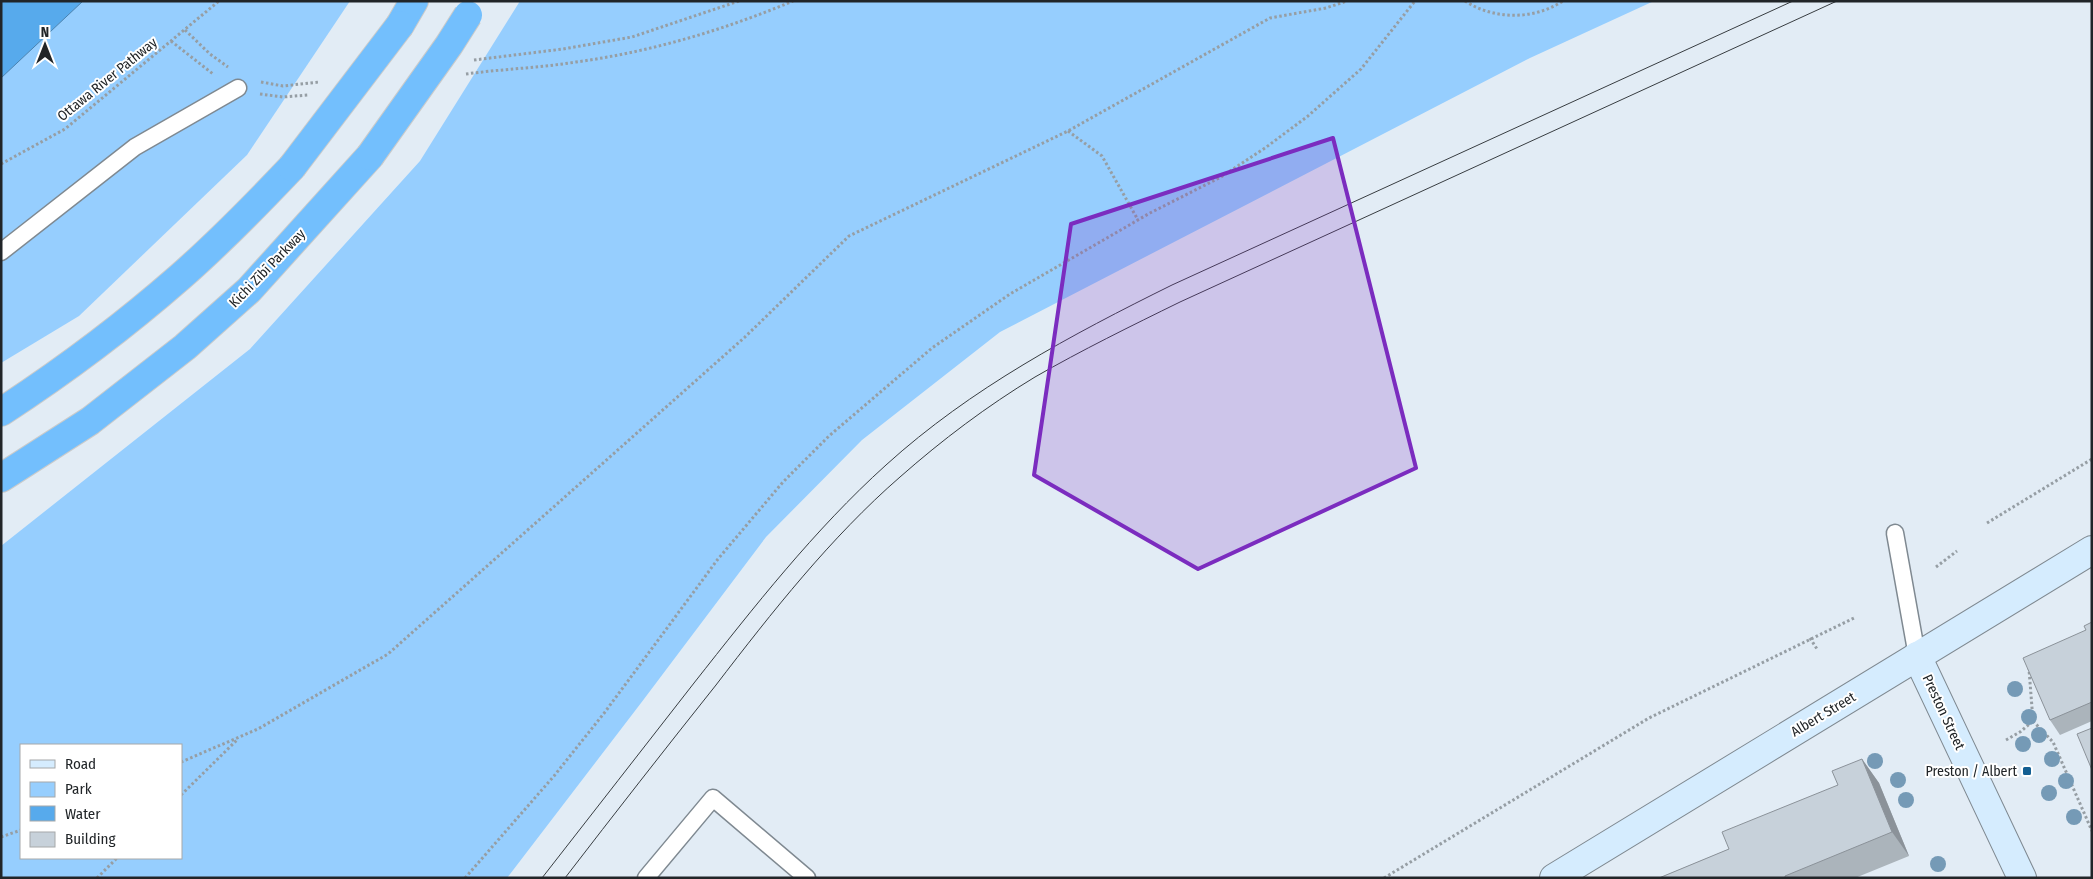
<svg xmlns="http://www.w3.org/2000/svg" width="2093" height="879" font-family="'Fira Sans Condensed',sans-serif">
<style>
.green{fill:#96cefe;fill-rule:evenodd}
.water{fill:#57aaec;stroke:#4782b1}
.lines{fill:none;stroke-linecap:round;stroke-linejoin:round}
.lane-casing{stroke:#7f8991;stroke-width:19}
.secondary-casing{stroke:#7f8991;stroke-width:30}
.highway-casing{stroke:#cacbcb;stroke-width:30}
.path{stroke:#969ea4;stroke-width:3;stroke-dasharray:2.5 2.5;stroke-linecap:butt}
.lane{stroke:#fff;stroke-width:16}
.secondary{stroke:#d5ecfe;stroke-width:28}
.highway{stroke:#73bffd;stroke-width:28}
.tram{stroke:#383d41;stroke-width:1}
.highway-bridge-casing{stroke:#cacbcb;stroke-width:30;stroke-linecap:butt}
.highway-bridge{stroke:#73bffd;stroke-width:28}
.tree{fill:#759ab6}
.wall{fill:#abb4bb}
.shaded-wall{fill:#8b9299}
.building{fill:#c7d1da;stroke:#8b9299}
.marked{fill:#7b2cbf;fill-opacity:0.2;stroke:#7b2cbf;stroke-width:4;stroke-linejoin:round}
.poi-dot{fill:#145f92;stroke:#fff;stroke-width:2}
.labels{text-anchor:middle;stroke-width:4;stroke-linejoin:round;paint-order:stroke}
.street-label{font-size:14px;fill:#212528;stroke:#fff}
.poi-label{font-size:14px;fill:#212528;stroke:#fff;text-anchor:end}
</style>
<rect width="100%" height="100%" fill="#e2ecf5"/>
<g class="green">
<path d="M83,1H350L247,155L79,316L1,363V78Z"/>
<path d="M520,1H1654L1530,58L1000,332L862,440L766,537L641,703L507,878H1V546L250,349L420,161ZM21,745H181V858H21Z"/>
</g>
<path class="water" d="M1,1H83L1,78Z"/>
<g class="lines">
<g class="lane-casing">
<g id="lane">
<path d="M1,252L135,147L238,88"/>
<path d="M1895,533L1917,656"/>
<path d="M646,878L713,798L807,878"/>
</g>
</g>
<g class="secondary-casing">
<g id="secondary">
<path d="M1917,656L2022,878"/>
<path d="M1554,878L2092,550"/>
</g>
</g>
<g class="highway-casing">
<g id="highway">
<path d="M400,25L414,1"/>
<path d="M1,412C64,371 124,326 180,277C220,242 256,205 292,167"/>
<path d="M1,478L90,421L185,347L249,290L370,156"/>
</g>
</g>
<g class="path">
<path d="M1465,1C1494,20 1534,20 1563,1"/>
<path d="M185,30L210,54L228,67"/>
<path d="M171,41L213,74"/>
<path d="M474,60L563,49L632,37L739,1"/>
<path d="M466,74C502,69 539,68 576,62C650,52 724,30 793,1"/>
<path d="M261,82L283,86L319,82"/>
<path d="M260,94L283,97L308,95"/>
<path d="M1068,131L1102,156L1138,220"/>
<path d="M1,164L65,129L219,1"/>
<path d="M1987,523L2092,459"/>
<path d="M1936,567L1957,551"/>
<path d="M1810,638L1817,649"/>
<path d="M2033,721L2053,742L2092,831"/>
<path d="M2006,740L2020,732L2033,721L2029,669"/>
<path d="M181,762L258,729L388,654L745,337L849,236L1068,131L1270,18L1326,8L1347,1"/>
<path d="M181,795L238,739"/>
<path d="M1,837L21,830"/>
<path d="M97,878L117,858"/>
<path d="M465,878L554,776L605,712L718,559L783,482L829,436L932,348L1010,294L1150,213L1221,177L1265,148L1308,116L1361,69L1415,1"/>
<path d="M1384,878L1649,718L1854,618"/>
</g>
<use href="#lane" class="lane"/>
<use href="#secondary" class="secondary"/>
<use href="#highway" class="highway"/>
<g class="tram">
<path d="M542,878C593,813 643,748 694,683C754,607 814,530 886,465C971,388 1071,335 1172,285L1793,1"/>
<path d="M565,878C615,813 665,749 716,685C772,612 831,537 900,477C942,440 987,406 1035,377C1082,350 1131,326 1180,302L1837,1"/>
</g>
<g class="highway-bridge-casing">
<g id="highway-bridge">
<path d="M370,156L449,45L468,15"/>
<path d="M292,167L400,25"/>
</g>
</g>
<use href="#highway-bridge" class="highway-bridge"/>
</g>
<g class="tree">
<circle cx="2015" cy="689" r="8"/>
<circle cx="2029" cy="717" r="8"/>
<circle cx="2039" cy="735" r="8"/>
<circle cx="2023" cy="744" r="8"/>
<circle cx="2052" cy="759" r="8"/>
<circle cx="1875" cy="761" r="8"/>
<circle cx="1898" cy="780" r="8"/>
<circle cx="2066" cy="781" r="8"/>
<circle cx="2049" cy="793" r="8"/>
<circle cx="1906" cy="800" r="8"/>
<circle cx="2074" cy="817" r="8"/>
<circle cx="1938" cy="864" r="8"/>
</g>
<g class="wall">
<path d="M2092,622V721L2060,735L2050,720L2086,630Z"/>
<path d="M1862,759L1879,783L1909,856L1855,878H1659L1729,849L1838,785Z"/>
</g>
<path class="shaded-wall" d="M1862,759L1879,783L1909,856L1892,832Z"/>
<g class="building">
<path d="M2092,622V702L2050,720L2023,658L2086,630L2084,626Z"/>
<path d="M2092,728V770L2077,734Z"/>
<path d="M1862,759L1892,832L1785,876V878H1659L1729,849L1722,832L1838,785L1832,771Z"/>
</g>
<path class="marked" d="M1333,138L1416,468L1198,569L1034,475L1071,224Z"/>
<rect class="poi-dot" x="2022" y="766" width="10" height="10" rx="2.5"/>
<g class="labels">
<g class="street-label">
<text transform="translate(107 79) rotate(-39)" y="5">Ottawa River Pathway</text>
<text transform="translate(267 268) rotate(-46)" y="5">Kichi Zībī Parkway</text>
<text transform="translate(1944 712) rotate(65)" y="5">Preston Street</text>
<text transform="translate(1823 714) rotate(-31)" y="5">Albert Street</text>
</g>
<g class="poi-label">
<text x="2017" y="776">Preston / Albert</text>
</g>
</g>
<rect width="2093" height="879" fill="none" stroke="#212528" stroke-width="5"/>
<rect x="20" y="744" width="162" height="115" fill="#ffffff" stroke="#a6a8a9"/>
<rect x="30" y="760" width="25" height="8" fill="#d5ecfe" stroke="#a6a8a9"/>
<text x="65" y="769" font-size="15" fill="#212528">Road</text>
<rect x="30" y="782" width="25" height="15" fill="#96cefe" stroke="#a6a8a9"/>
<text x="65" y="794" font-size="15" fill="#212528">Park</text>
<rect x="30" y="806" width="25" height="15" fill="#57aaec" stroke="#a6a8a9"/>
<text x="65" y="819" font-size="15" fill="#212528">Water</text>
<rect x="30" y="832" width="25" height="15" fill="#c7d1da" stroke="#a6a8a9"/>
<text x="65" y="844" font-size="15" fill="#212528">Building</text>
<g transform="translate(45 45)" stroke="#ffffff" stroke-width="4" paint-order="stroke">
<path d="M0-4L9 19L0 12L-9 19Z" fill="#212528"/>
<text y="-8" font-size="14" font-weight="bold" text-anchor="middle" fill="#212528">N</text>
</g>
</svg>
